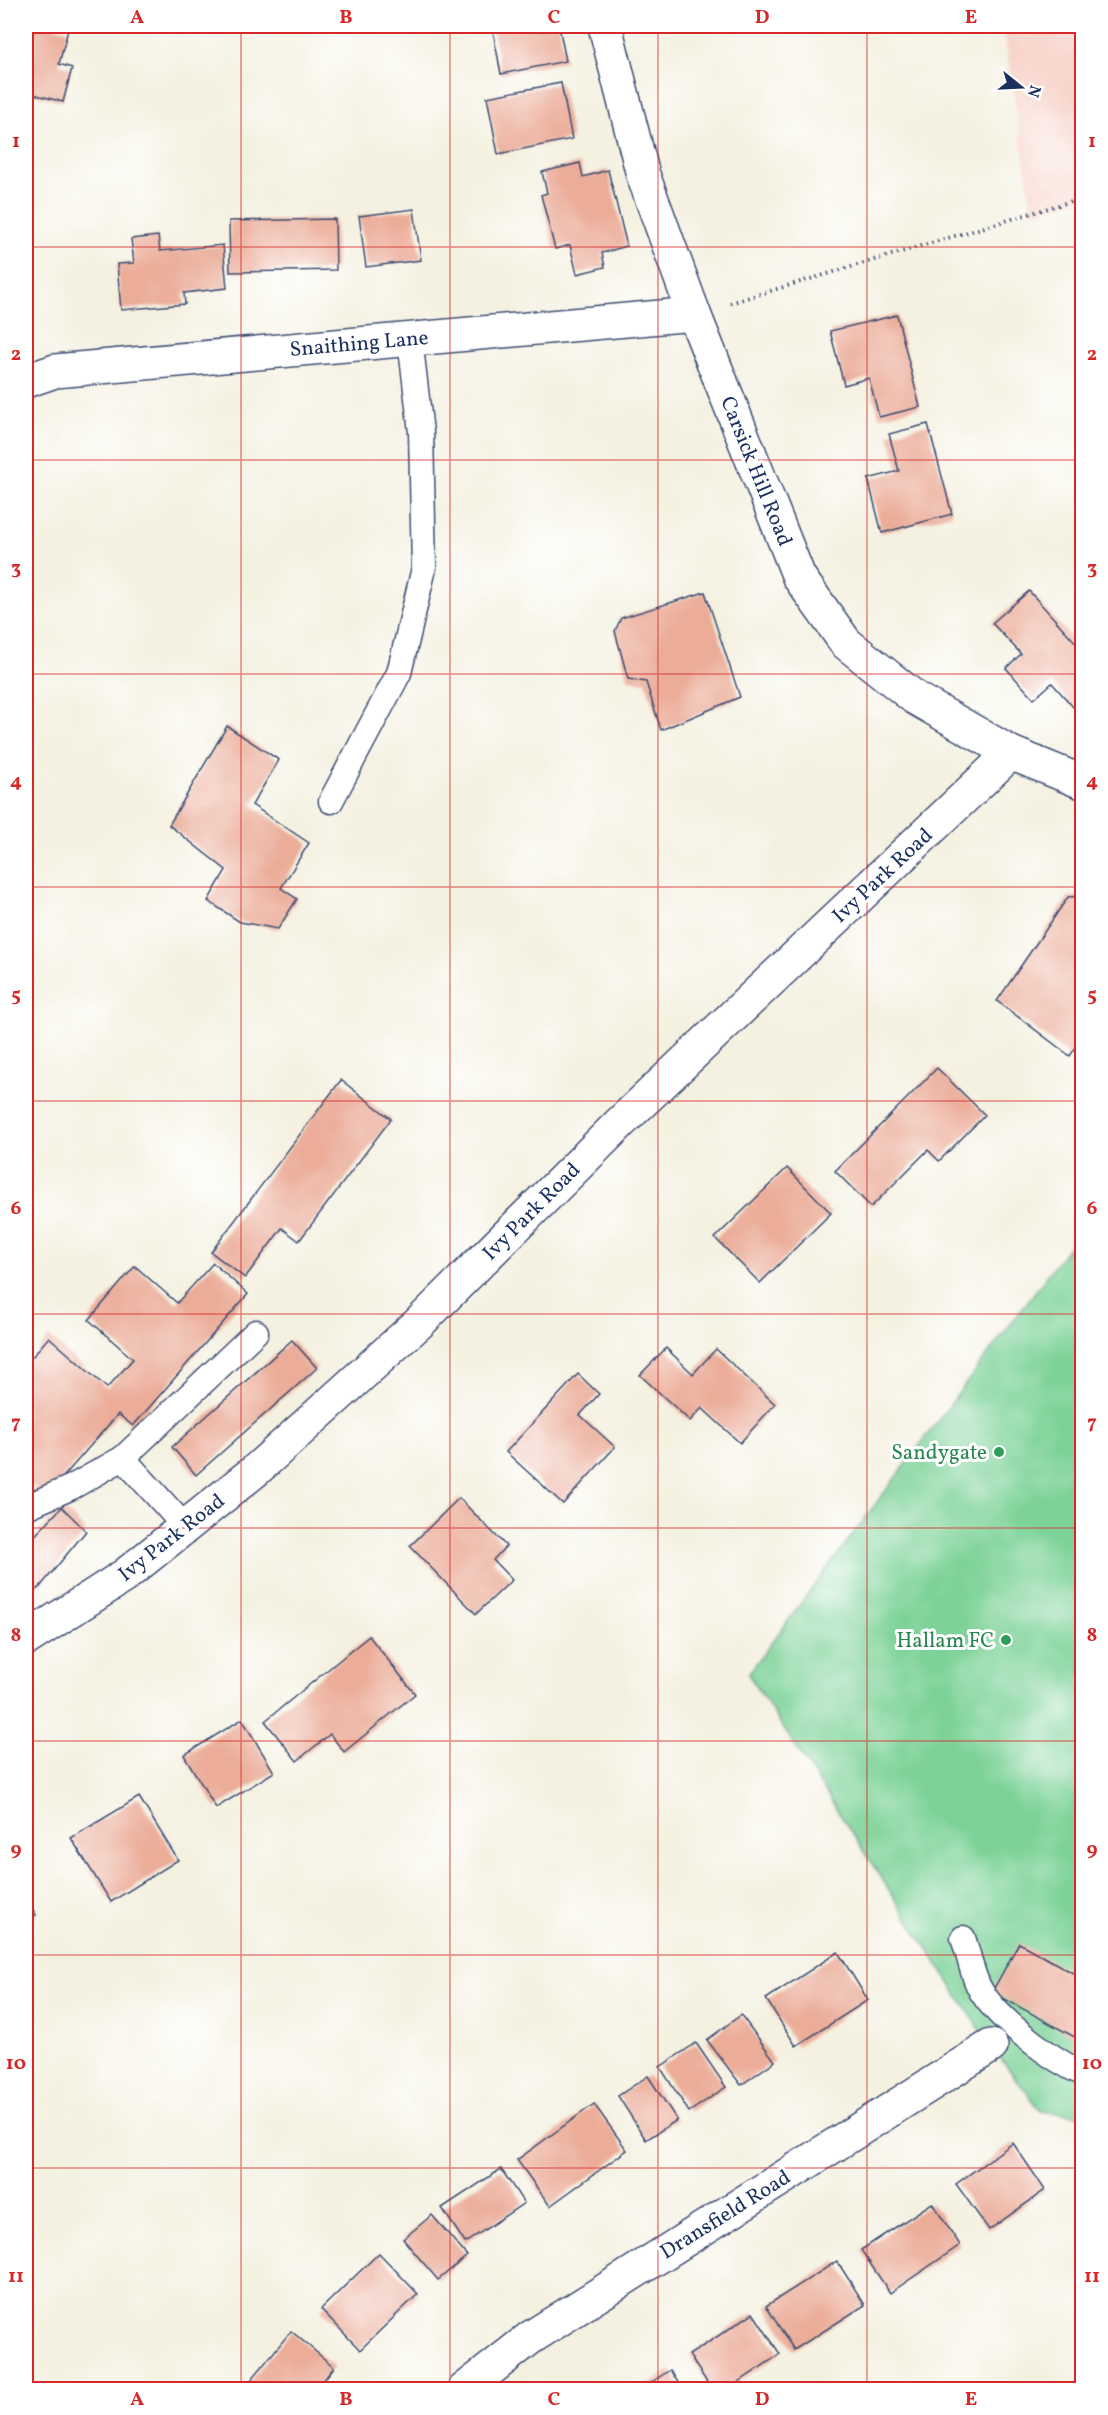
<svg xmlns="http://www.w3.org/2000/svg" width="1108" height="2415" font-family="Vollkorn,serif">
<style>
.built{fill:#f7d1c7}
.green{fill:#7bd297;stroke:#4b807a;stroke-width:1.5}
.building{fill:#ebac98}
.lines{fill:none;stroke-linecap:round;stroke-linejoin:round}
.service-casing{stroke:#3c4c72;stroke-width:27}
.minor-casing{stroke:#3c4c72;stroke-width:36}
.tertiary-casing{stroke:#3c4c72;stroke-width:36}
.path{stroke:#3c4c72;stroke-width:4;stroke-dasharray:1.5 4.5;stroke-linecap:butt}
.service{stroke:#fff;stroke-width:24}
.minor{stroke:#fff;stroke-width:33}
.tertiary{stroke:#fff;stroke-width:33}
.grid{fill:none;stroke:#d62828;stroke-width:1.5;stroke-opacity:0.55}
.leisure-dot{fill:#2e9e5b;stroke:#fff;stroke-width:2}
.labels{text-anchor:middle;stroke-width:6;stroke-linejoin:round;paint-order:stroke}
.street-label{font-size:21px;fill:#1b2f5e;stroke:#fff}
.leisure-label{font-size:21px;fill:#27864d;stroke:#fff;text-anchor:end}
.neatline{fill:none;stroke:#d62828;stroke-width:2}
.grid-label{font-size:20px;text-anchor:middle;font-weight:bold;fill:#d62828}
</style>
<rect width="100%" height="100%" fill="#fff"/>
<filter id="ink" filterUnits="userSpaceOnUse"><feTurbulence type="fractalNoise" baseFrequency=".0167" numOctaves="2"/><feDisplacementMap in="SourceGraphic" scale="12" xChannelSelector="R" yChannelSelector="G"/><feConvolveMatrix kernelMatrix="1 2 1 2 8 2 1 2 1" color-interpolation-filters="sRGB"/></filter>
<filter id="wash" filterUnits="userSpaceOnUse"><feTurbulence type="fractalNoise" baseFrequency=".008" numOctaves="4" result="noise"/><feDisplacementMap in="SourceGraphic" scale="24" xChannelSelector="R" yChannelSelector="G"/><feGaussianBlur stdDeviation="1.35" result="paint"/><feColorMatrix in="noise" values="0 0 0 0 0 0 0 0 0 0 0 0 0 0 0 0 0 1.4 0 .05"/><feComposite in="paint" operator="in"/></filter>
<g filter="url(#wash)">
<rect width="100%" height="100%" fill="#f4f1e0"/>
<path class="built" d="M1003,26H1082V198L1032,213Z"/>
<path class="green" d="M1082,1229V2116L1041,2111L991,2046L748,1674Z"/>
<g id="blocks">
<g class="building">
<path d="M26,26H52L68,30L59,64L72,68L63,102L26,92Z"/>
<path d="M492,26H559L566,61L501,74Z"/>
<path d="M561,83L572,139L498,154L487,97Z"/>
<path d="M580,163L583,177L608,170L627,246L602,253L605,267L577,274L570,245L555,249L541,195L547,193L542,172Z"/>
<path d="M414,209L421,260L366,267L359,216Z"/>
<path d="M335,219L336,270L230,272L229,221Z"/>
<path d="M158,236L160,251L223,245L227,288L184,293L185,304L121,310L117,264L134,263L131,239Z"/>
<path d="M897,315L920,407L879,417L869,378L844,385L830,331Z"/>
<path d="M928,424L952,514L882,533L868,479L899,471L889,434Z"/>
<path d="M1029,591L1077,644L1082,639V701L1074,708L1052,683L1034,699L1006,668L1021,654L992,623Z"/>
<path d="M705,592L740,697L661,730L646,682L628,679L615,631L621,618Z"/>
<path d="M227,726L279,760L252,805L309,843L281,888L297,899L278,929L240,922L208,901L226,870L169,825Z"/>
<path d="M1082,896V1038L1070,1056L997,1001L1068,897Z"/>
<path d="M937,1068L985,1115L939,1161L928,1150L871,1207L835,1171Z"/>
<path d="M341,1080L391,1119L299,1241L282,1228L245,1278L211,1252Z"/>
<path d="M787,1168L831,1213L760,1283L715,1238Z"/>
<path d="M213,1263L248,1294L133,1426L118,1414L45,1498L26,1481V1364L49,1337L107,1388L133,1359L89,1320L135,1266L177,1303Z"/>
<path d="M292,1340L317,1368L196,1475L172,1447Z"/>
<path d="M666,1348L693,1374L716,1349L775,1404L740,1443L702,1408L690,1421L640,1375Z"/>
<path d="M578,1374L599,1394L580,1415L615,1447L563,1504L506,1452Z"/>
<path d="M459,1498L506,1546L493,1560L512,1580L476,1614L410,1546Z"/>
<path d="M62,1507L86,1531L40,1587L26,1597V1545Z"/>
<path d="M369,1636L415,1694L344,1752L330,1734L297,1761L265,1721Z"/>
<path d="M242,1719L274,1772L216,1808L184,1755Z"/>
<path d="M139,1797L178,1860L111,1902L71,1838Z"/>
<path d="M26,1897L36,1915L26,1921Z"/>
<path d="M1019,1943L1082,1978V2041L992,1992Z"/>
<path d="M838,1952L868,2000L796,2046L766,1999Z"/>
<path d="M741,2015L775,2061L741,2085L707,2040Z"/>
<path d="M696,2043L726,2087L689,2112L660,2067Z"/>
<path d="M648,2076L677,2120L646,2140L618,2096Z"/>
<path d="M594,2104L627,2150L550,2206L517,2160Z"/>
<path d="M1013,2143L1045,2190L989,2230L956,2184Z"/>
<path d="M501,2169L524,2203L465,2243L442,2208Z"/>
<path d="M932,2203L960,2245L890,2293L861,2250Z"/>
<path d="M432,2215L467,2256L438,2280L403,2239Z"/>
<path d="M379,2253L418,2294L360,2350L321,2309Z"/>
<path d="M837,2261L865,2305L794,2350L766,2306Z"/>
<path d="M753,2313L780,2354L727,2390H712L689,2355Z"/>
<path d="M291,2331L334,2367L316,2390H243Z"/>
<path d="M670,2370L683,2390H640Z"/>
</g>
</g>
</g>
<g filter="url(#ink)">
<use href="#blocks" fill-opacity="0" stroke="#3c4c72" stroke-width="1.5"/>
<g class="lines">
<g class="service-casing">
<g id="service">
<path d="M331,801L399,673L424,568L421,432L410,339"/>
<path d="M123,1458L185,1527"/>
<path d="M26,1507L72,1487L123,1458L256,1332"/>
<path d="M963,1938C969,1954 972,1976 981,1991C999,2020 1052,2060 1082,2073"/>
</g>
</g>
<g class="minor-casing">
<g id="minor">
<path d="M605,26L643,175L694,314L799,577L846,643L915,698L1011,753"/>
<path d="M26,381L55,371L694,314"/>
<path d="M464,2390L530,2338L991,2046"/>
</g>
</g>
<g class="tertiary-casing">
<path id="tertiary" d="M26,1639L124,1576L256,1470L419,1323L621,1122L1011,753L1082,782"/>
</g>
<path class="path" d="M730,303L1082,198"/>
<use href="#service" class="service"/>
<use href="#minor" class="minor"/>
<use href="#tertiary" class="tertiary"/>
</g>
</g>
<path class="grid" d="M241,26V2390M450,26V2390M658,26V2390M867,26V2390M26,247H1082M26,460H1082M26,674H1082M26,887H1082M26,1101H1082M26,1314H1082M26,1528H1082M26,1741H1082M26,1955H1082M26,2168H1082"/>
<g class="leisure-dot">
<circle cx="999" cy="1452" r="6"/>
<circle cx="1006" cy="1640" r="6"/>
</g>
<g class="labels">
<g class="street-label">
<text transform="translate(359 343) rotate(-5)" y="7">Snaithing Lane</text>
<text transform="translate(757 471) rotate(68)" y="7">Carsick Hill Road</text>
<text transform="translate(882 875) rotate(-43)" y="7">Ivy Park Road</text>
<text transform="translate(531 1211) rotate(-45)" y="7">Ivy Park Road</text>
<text transform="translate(171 1537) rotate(-38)" y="7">Ivy Park Road</text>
<text transform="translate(725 2214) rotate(-32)" y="7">Dransfield Road</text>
</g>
<g class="leisure-label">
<text x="987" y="1459">Sandygate</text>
<text x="994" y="1647">Hallam FC</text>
</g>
</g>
<rect width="1108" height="2415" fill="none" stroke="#fff" stroke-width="66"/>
<g transform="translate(1021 87) rotate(108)" stroke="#ffffff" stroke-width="4.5" paint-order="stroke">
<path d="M0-4.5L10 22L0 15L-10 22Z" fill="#1b2f5e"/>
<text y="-9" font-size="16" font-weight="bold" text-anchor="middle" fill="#1b2f5e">N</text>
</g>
<rect x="33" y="33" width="1042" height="2349" class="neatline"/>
<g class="grid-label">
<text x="137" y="23">A</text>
<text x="346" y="23">B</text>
<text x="554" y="23">C</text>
<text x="762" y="23">D</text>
<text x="971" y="23">E</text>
<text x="16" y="147">1</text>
<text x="1092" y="147">1</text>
<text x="16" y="360">2</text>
<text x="1092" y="360">2</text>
<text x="16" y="574">3</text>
<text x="1092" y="574">3</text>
<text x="16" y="787">4</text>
<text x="1092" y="787">4</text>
<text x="16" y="1001">5</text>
<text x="1092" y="1001">5</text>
<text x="16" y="1214">6</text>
<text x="1092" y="1214">6</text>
<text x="16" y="1428">7</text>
<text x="1092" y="1428">7</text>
<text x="16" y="1641">8</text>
<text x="1092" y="1641">8</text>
<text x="16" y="1855">9</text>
<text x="1092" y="1855">9</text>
<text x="16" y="2069">10</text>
<text x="1092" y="2069">10</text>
<text x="16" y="2282">11</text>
<text x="1092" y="2282">11</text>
<text x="137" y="2405">A</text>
<text x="346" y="2405">B</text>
<text x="554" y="2405">C</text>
<text x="762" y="2405">D</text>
<text x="971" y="2405">E</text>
</g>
</svg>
